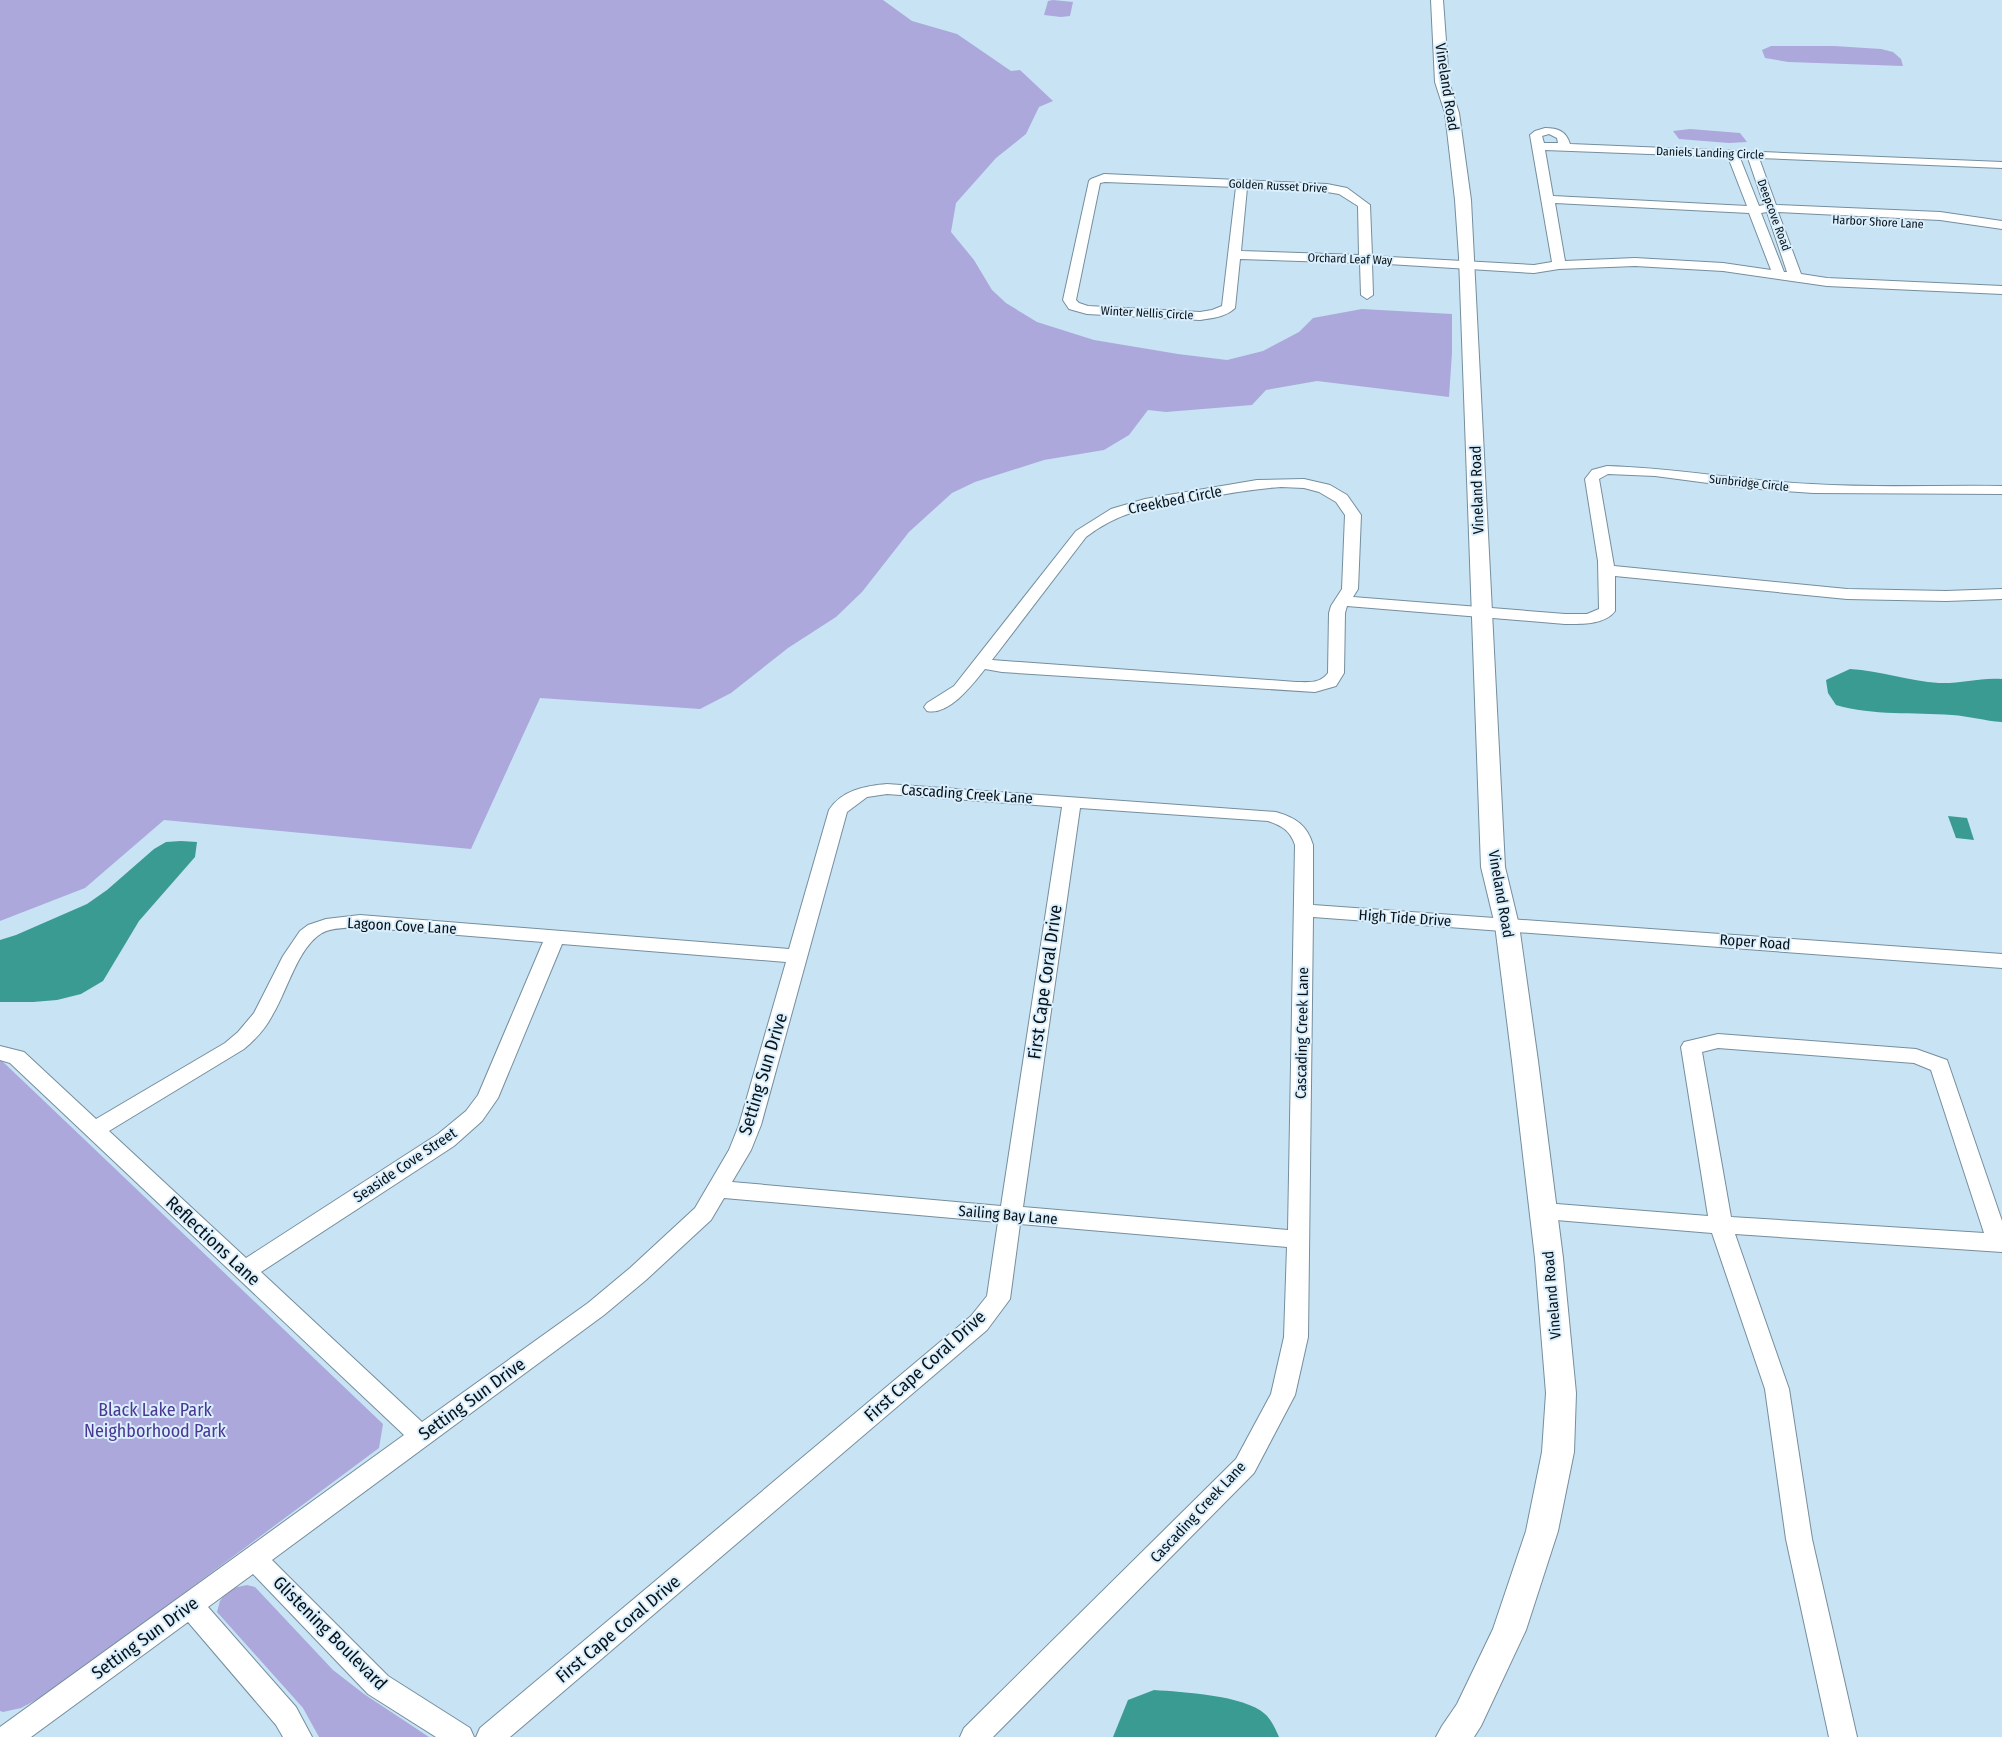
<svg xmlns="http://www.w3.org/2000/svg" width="2002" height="1737" font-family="'Fira Sans Condensed',sans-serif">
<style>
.green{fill:#aca8db}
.water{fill:#399b91}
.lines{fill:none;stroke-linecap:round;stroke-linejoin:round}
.minor-casing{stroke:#758e9e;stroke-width:2}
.major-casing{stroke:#758e9e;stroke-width:2}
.minor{fill:#fff;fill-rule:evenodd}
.major{fill:#fff;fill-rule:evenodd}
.labels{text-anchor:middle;stroke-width:4;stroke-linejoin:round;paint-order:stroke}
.far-street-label{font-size:12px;fill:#081116;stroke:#daeffd}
.street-label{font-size:15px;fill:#081116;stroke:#daeffd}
.near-street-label{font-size:18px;fill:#081116;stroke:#daeffd}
.near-park-label{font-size:18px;fill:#4b3692;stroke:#daeffd}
</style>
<rect width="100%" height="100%" fill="#c8e3f4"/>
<g class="green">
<path d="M0,0H883L912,21L957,34L1011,71L1020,70L1053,101L1039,107L1026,134L996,158L956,203L951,232L974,260L992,290L1006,303L1037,322L1094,340L1178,354L1227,360L1263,351L1299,332L1313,318L1362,309L1452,314V353L1449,397L1317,381L1266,390L1252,405L1166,412L1148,410L1129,435L1104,450L1044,460L975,482L952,493L909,532L862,592L836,617L788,648L731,693L700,709L540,698L471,849L164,820L85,888L0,921Z"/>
<path d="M1053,0L1073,2L1070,16L1061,17L1044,15L1048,1Z"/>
<path d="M1771,46H1834L1881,49L1893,52L1901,59L1903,66L1788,62L1765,58L1762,50Z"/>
<path d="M1690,129L1740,133L1747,142L1729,143L1679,139L1673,131Z"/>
<path d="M0,1059L383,1424L379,1448L51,1692L21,1708L3,1712L0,1711Z"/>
<path d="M247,1585L255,1587L333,1670L364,1694L429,1737H319L303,1708L217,1612L220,1601L228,1589Z"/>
</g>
<g class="water">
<path d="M1850,669C1881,671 1909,681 1939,683C1960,684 1981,677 2002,679V722C1985,721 1969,716 1952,715C1913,712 1874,716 1836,705L1828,693L1826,680Z"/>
<path d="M1948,816L1967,818L1974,840L1956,838Z"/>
<path d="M181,841L197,842L195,857L139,921L103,981L81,994L57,1000L33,1002H0V940L16,935L87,904L107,890L154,849L166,842Z"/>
<path d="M1154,1690C1182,1692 1244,1695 1265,1714C1271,1719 1276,1730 1279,1737H1113L1128,1700Z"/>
</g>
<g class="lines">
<g class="minor-casing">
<g id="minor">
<path d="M1545,128C1558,128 1566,131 1570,144L2002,162V168L1759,158L1776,205L1940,212L2002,221V229L1940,220L1778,212L1801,274L1827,278L2002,286V294L1827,286L1723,271L1635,266L1559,269L1534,273L1372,263L1373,295L1367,299L1361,295L1360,263L1240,259L1235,308C1226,317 1212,318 1200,320L1087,314L1069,309L1063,300L1089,181L1091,179L1104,174L1327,184L1347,188L1370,205L1372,256L1534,265L1552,262L1530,135L1535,131ZM1549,134L1557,138L1558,143H1544L1542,136ZM1545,150L1728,157L1747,206L1553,196ZM1740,158H1748L1764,205L1759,206ZM1105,182L1236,187L1222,306L1212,310L1200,312L1088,306L1079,303L1076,300L1100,183ZM1247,188L1327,192L1339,194L1358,206L1359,255L1241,251ZM1555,203L1749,213L1771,270L1723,263L1635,258L1565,261ZM1767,212L1787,272H1784L1761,213Z"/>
<path d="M1607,466C1676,468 1743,481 1812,484C1875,488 1939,485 2002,486V494L1813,493L1746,488L1655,476L1608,474L1599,479L1614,566L1847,589L1946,591L2002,589V599L1946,601L1847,599L1615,576V611C1605,625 1580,624 1565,624L1347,606L1345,613L1344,673L1336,686L1315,692L1002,672L985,669C973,684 949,716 927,711L924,707L927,703L954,686L1076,531L1111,509L1145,499L1257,480L1304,479L1330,485L1347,495L1361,515L1358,589L1353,597L1565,614H1587L1599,609L1598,561L1585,479L1592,470ZM1281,487L1304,488L1319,492L1336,502L1345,515L1342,589L1331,606L1329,613L1328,673C1320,684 1308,682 1296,682L992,660L1086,537C1121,510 1152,507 1194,500C1223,494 1251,489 1281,487Z"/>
<path d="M887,784L1276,812C1296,818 1307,825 1313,845V905L2002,954V968L1313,917L1308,1337L1295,1395L1254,1473L993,1737H960L964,1728L1236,1459L1271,1394L1284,1337L1287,1247L1020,1224L1010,1299L987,1330L510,1737H476L480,1728L971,1316L987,1296L998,1222L724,1198L711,1220L646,1280L604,1315L272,1560L388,1676L470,1728L474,1737H436L368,1694L253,1574L208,1607L296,1707L312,1737H283L276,1725L188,1622L31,1737H0V1727L404,1435L10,1063L0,1060V1046L24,1052L96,1119L225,1043L238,1032L254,1013L283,956L300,931L308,925L326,919L360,915L789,949L829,810C842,790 865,786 887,784ZM887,794L1062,807L1001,1206L732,1182L751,1150L761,1125L847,812L867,797ZM1080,808L1268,821C1282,826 1290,830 1295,845L1288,1230L1023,1207ZM360,927L543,942L478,1095L466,1111L438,1134L246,1258L109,1131L244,1049C256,1039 266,1028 273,1014C287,991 298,947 322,933C333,927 348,928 360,927ZM562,944L786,962L739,1125L729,1150L695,1208L630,1268L588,1303L422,1422L261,1272L454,1146L482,1121L498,1098Z"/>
<path d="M1718,1034L1916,1049L1947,1060L2002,1221V1252L1735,1234L1789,1389L1812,1539L1857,1737H1829L1786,1539L1765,1389L1712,1233L1544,1219L1536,1217L1533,1211L1536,1205L1544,1203L1708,1216L1681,1047L1684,1042ZM1718,1048L1914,1063L1931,1070L1984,1233L1731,1217L1702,1052Z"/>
</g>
</g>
<g class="major-casing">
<path id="major" d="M1431,0H1443L1449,82L1459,113L1471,200L1505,867L1519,925L1538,1061L1563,1258L1576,1393L1574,1452L1558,1531L1526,1630L1481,1726L1474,1737H1436L1442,1726L1457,1704L1493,1629L1526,1531L1542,1452L1546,1393L1535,1258L1512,1061L1495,925L1481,867L1459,257L1455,200L1445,113L1435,82Z"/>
</g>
<use href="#minor" class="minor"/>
<use href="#major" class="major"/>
</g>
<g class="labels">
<g class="far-street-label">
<text transform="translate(1710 153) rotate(2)" y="4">Daniels Landing Circle</text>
<text transform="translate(1278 186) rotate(3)" y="4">Golden Russet Drive</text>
<text transform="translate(1774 215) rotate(70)" y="4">Deepcove Road</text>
<text transform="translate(1878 222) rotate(3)" y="4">Harbor Shore Lane</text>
<text transform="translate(1350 259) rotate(2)" y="4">Orchard Leaf Way</text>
<text transform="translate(1147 313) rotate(3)" y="4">Winter Nellis Circle</text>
<text transform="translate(1749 483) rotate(6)" y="4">Sunbridge Circle</text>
</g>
<g class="street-label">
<text transform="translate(1447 87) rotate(81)" y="5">Vineland Road</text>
<text transform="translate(1477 490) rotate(-92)" y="5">Vineland Road</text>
<text transform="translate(1175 500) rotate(-11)" y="5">Creekbed Circle</text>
<text transform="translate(967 794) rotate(4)" y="5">Cascading Creek Lane</text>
<text transform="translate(1501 894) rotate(80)" y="5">Vineland Road</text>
<text transform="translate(1405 918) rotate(4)" y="5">High Tide Drive</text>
<text transform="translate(402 926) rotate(3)" y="5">Lagoon Cove Lane</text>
<text transform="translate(1755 942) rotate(4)" y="5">Roper Road</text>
<text transform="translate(1302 1033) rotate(-89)" y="5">Cascading Creek Lane</text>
<text transform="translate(405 1165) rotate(-34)" y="5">Seaside Cove Street</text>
<text transform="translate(1008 1215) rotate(5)" y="5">Sailing Bay Lane</text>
<text transform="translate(1552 1295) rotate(-95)" y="5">Vineland Road</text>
<text transform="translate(1198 1512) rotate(-47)" y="5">Cascading Creek Lane</text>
</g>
<g class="near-street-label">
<text transform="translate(1045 982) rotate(-82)" y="6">First Cape Coral Drive</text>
<text transform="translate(763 1074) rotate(-73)" y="6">Setting Sun Drive</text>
<text transform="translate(213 1241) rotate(43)" y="6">Reflections Lane</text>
<text transform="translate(925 1366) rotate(-42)" y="6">First Cape Coral Drive</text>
<text transform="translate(472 1399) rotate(-36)" y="6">Setting Sun Drive</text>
<text transform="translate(618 1629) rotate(-40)" y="6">First Cape Coral Drive</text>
<text transform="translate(330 1633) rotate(45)" y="6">Glistening Boulevard</text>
<text transform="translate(145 1638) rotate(-36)" y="6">Setting Sun Drive</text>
</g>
<g class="near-park-label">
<text x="155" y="1416">Black Lake Park<tspan x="155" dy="21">Neighborhood Park</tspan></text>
</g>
</g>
</svg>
